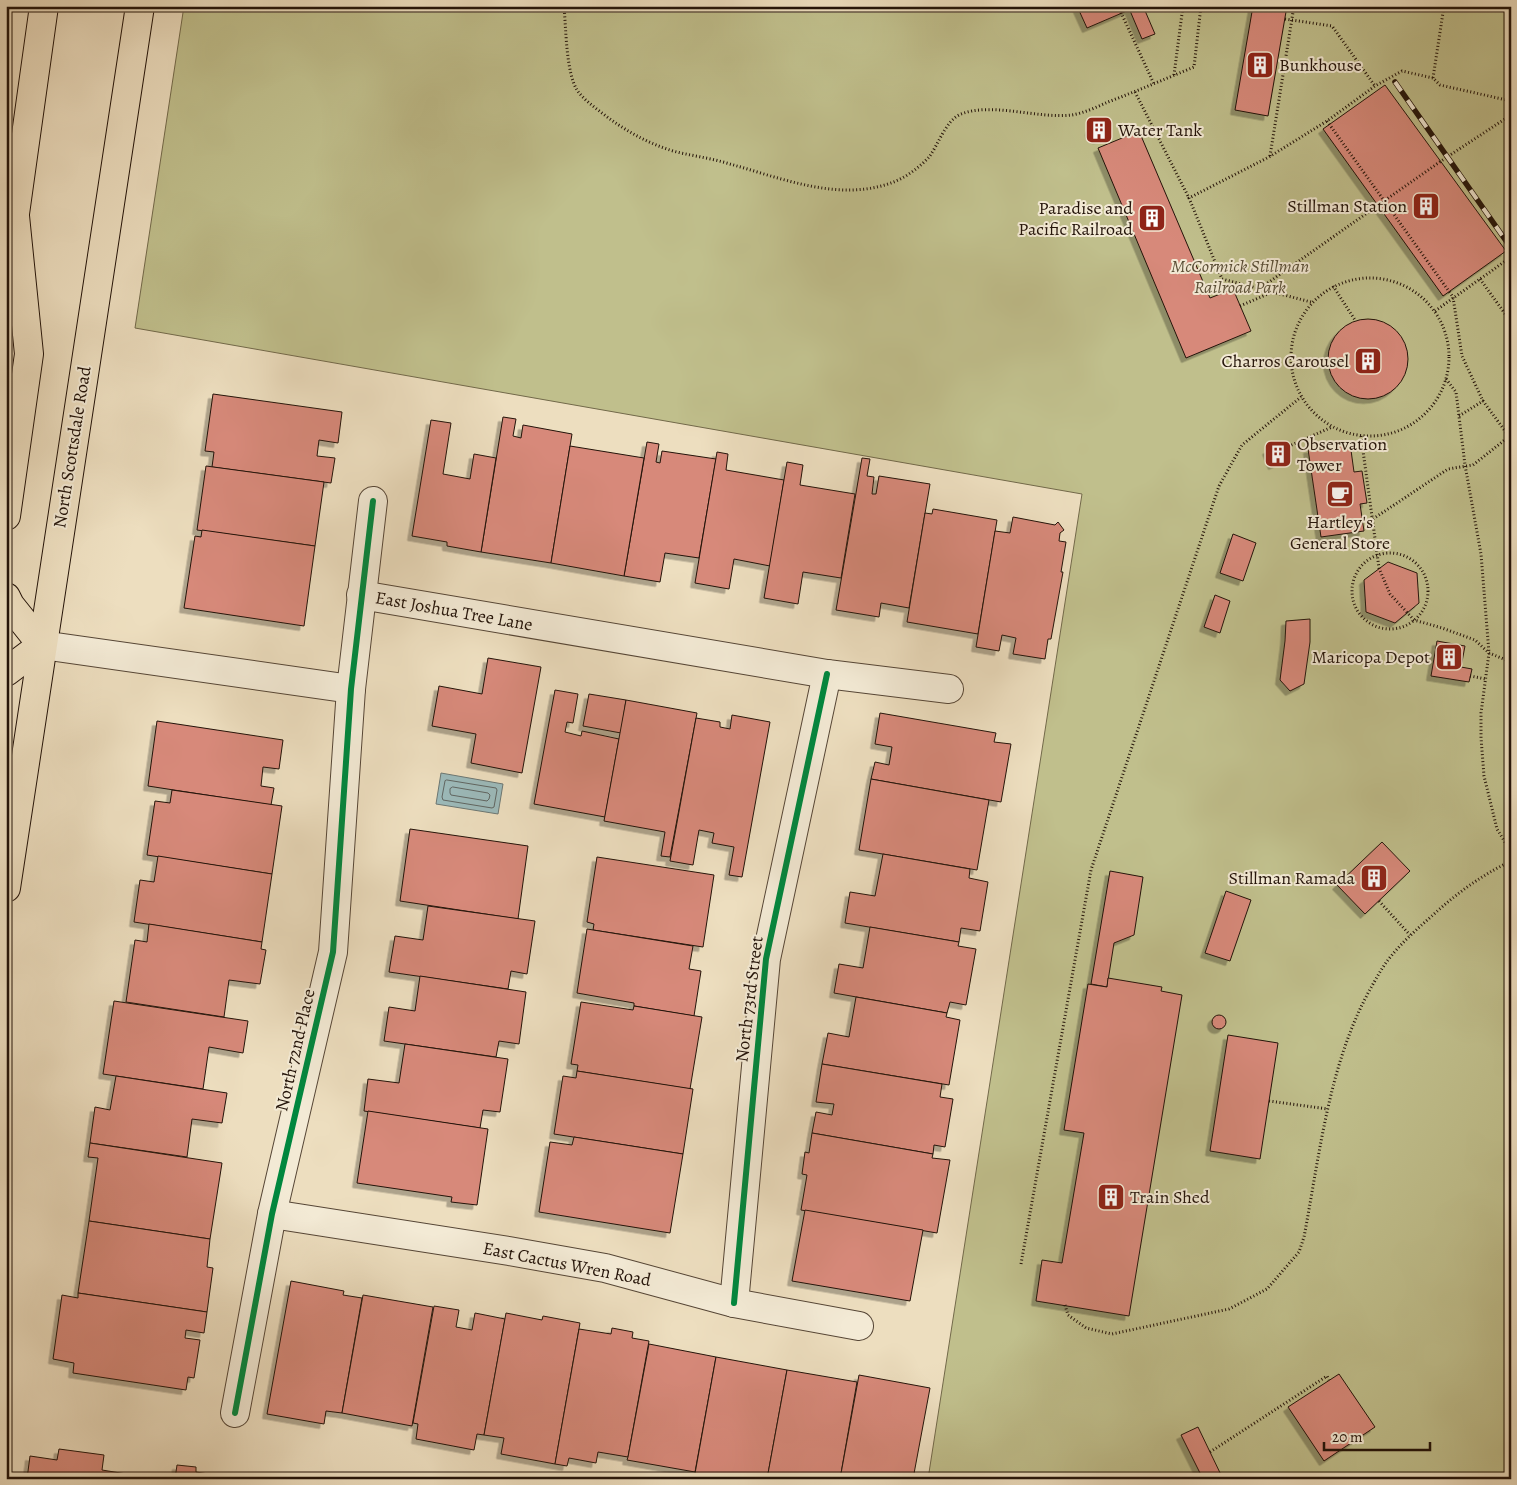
<svg xmlns="http://www.w3.org/2000/svg" width="1517" height="1485" font-family="Alegreya,serif">
<style>
.green{fill:#c0bf8c;stroke:#72694a}
.water{fill:#9cbaba;stroke:#6c7773}
.lines{fill:none;stroke-linecap:round;stroke-linejoin:round}
.shore{stroke:#606662;stroke-width:1}
.building{fill:#d7897a;stroke:#231309;filter:url(#shadow)}
.minor-casing{stroke:#564636;stroke-width:30}
.primary-casing{stroke:#231309;stroke-width:30}
.path{stroke:#231309;stroke-width:3;stroke-dasharray:1 2.5;stroke-linecap:butt}
.minor{stroke:#f3ead5;stroke-width:28}
.primary{stroke:#eddebf;stroke-width:28}
.rail-casing{stroke:#231309;stroke-width:5.5}
.rail{stroke:#f3ead5;stroke-width:4;stroke-dasharray:11;stroke-linecap:butt}
.cycleway-casing{stroke:#f3ead5;stroke-width:9}
.cycleway{stroke:#00873e;stroke-width:6}
.labels{text-anchor:middle;stroke-width:4;stroke-linejoin:round;paint-order:stroke}
.poi-label{font-size:18px;fill:#231309;stroke:#f3ead5;text-anchor:end}
.park-label{font-size:18px;font-style:italic;fill:#5a4f37;stroke:#f3ead5}
.street-label{font-size:18px;fill:#231309;stroke:#f3ead5}
</style>
<defs>
<filter id="shadow"><feDropShadow dx="-4.5" dy="4.5" stdDeviation="0" flood-color="#0004"/></filter>
</defs>
<rect width="100%" height="100%" fill="#eddebf"/>
<filter id="stains"><feTurbulence type="fractalNoise" baseFrequency=".004" numOctaves="4"/><feColorMatrix values="0 0 0 0 .2 0 0 0 0 .09 0 0 0 0 .02 0 0 0 .5 -.17"/></filter>
<radialGradient id="worn" r=".72"><stop offset=".6" stop-color="#630" stop-opacity="0"/><stop offset="1" stop-color="#630" stop-opacity=".3"/></radialGradient>
<path class="green" d="M184,6H1511V1479H928L1082,494L135,328Z"/>
<path class="water" d="M441,773L503,784L498,814L436,804Z"/>
<g class="lines">
<g class="shore">
<path d="M447,780L496,788L497,790L494,807L492,808L443,800L442,797L445,781Z"/>
<path d="M453,787L488,793L490,795L489,799L487,801L451,795L450,793V789Z"/>
</g>
</g>
<g class="building">
<path d="M1077,6H1128L1129,10L1087,28Z"/>
<path d="M1128,6H1143L1155,34L1142,39Z"/>
<path d="M1253,6H1287L1268,116L1235,110Z"/>
<path d="M1385,85L1506,251L1443,296L1323,129Z"/>
<circle cx="1098" cy="131" r="8"/>
<path d="M1139,131L1210,298L1233,289L1251,331L1186,358L1098,148Z"/>
<circle cx="1368" cy="359" r="40"/>
<path d="M213,394L342,412L338,443L319,440L317,456L335,458L331,483L212,467L214,452L205,451Z"/>
<path d="M503,417L516,419L513,436L521,438L523,425L572,434L551,563L481,552Z"/>
<path d="M431,420L451,423L443,474L470,479L474,454L496,458L481,552L447,546V542L412,536Z"/>
<path d="M647,442L659,444L656,462L660,463L662,451L716,459L699,558L665,553L660,582L624,576Z"/>
<path d="M1283,443L1289,458L1273,465L1267,450Z"/>
<path d="M1350,443L1354,472L1362,471L1367,503L1360,504L1364,531L1321,537L1308,449Z"/>
<path d="M570,446L644,458L624,576L551,563Z"/>
<path d="M717,452L728,454L726,470L784,480L770,566L734,559L729,589L695,583Z"/>
<path d="M862,458L870,459L867,476L874,477L872,494H876L879,476L930,484L909,608L881,603L879,617L836,610Z"/>
<path d="M787,462L803,465L800,485L855,494L841,578L803,572L798,604L764,598Z"/>
<path d="M206,466L324,482L315,546L197,530Z"/>
<path d="M933,509L997,520L978,634L907,622L925,513L932,514Z"/>
<path d="M1013,517L1055,525L1058,522L1064,530L1060,533L1059,541L1066,542L1061,572H1063L1051,639H1048L1045,659L1013,654L1016,638L1002,635L999,651L976,647L995,531L1010,533Z"/>
<path d="M202,530L315,546L304,626L184,608L195,536L201,537Z"/>
<path d="M1233,534L1256,543L1243,581L1220,573Z"/>
<path d="M1388,562L1417,573L1419,603L1395,623L1366,612L1364,580Z"/>
<path d="M1215,595L1230,601L1220,633L1204,627Z"/>
<path d="M1310,619V642L1304,684L1290,691L1280,680L1285,641L1286,621Z"/>
<path d="M1437,641L1465,646L1461,667L1472,669L1469,682L1431,676Z"/>
<path d="M488,658L541,667L522,773L471,763L476,734L432,726L439,686L482,694Z"/>
<path d="M555,690L578,694L573,723L567,722L565,732L581,736L582,731L619,739L605,817L534,804Z"/>
<path d="M589,694L626,700L621,733L583,726Z"/>
<path d="M626,700L697,713L670,857L661,856L665,832L604,821Z"/>
<path d="M880,713L996,733L994,742L1011,744L1001,802L871,779L875,762L889,765L892,747L875,744Z"/>
<path d="M732,715L770,722L742,877L729,875L734,847L712,843L714,833L699,830L693,865L670,861L696,718L720,722V727L730,729Z"/>
<path d="M157,721L283,740L279,769L263,767L261,786L274,788L271,805L148,786Z"/>
<path d="M871,779L989,800L977,870L859,850Z"/>
<path d="M172,790L282,806L272,874L147,855L155,801L170,803Z"/>
<path d="M410,829L528,846L518,919L400,901Z"/>
<path d="M1382,842L1410,871L1365,914L1337,885Z"/>
<path d="M883,854L970,869L969,878L988,882L980,931L961,928L959,942L845,923L850,892L875,896Z"/>
<path d="M158,856L272,874L262,942L134,922L140,880L154,882Z"/>
<path d="M597,857L714,875L703,947L593,930L594,924L587,922Z"/>
<path d="M1110,871L1143,877L1134,935L1114,943L1107,987L1091,984Z"/>
<path d="M1226,891L1251,900L1230,961L1205,953Z"/>
<path d="M428,906L535,921L527,974L511,971L508,989L389,972L395,936L423,940Z"/>
<path d="M149,924L262,942L261,949L266,950L260,984L229,980L224,1017L126,1002L135,940L147,942Z"/>
<path d="M870,927L959,942L958,946L976,949L966,1005L950,1002L947,1013L834,993L839,964L863,968Z"/>
<path d="M587,929L693,946L689,969L701,971L694,1016L634,1006V1003L577,993Z"/>
<path d="M420,976L526,992L519,1044L499,1041L496,1057L384,1041L389,1007L415,1011Z"/>
<path d="M1108,978L1162,987L1161,991L1182,995L1129,1316L1036,1301L1042,1260L1062,1263L1084,1133L1064,1130L1088,984L1107,987Z"/>
<path d="M856,997L947,1013L946,1017L960,1020L949,1085L822,1064L828,1033L849,1037Z"/>
<path d="M114,1001L248,1021L243,1053L209,1047L203,1089L103,1074Z"/>
<path d="M581,1002L633,1010L634,1006L702,1017L690,1089L577,1071L578,1065L571,1064Z"/>
<circle cx="1219" cy="1022" r="7"/>
<path d="M1228,1035L1278,1043L1260,1159L1210,1151Z"/>
<path d="M405,1044L508,1059L500,1112L483,1110L480,1128L364,1111L368,1079L399,1083Z"/>
<path d="M822,1064L942,1084L940,1097L953,1099L945,1147L934,1145L933,1154L812,1133L816,1112L832,1115L834,1104L816,1102Z"/>
<path d="M577,1071L693,1089L683,1154L554,1134L563,1076L576,1078Z"/>
<path d="M116,1076L227,1093L222,1123L192,1119L187,1157L90,1143L95,1107L110,1110Z"/>
<path d="M368,1111L488,1129L477,1205L451,1202L452,1197L357,1183Z"/>
<path d="M812,1133L933,1154L932,1158L950,1160L937,1233L801,1210L807,1175L802,1174L805,1152L809,1153Z"/>
<path d="M574,1137L683,1154L670,1233L539,1212L550,1142L572,1145Z"/>
<path d="M90,1143L222,1163L210,1239L89,1221L98,1158L88,1157Z"/>
<path d="M805,1210L923,1230L910,1301L792,1281Z"/>
<path d="M89,1221L210,1239L207,1267L213,1268L207,1312L78,1293Z"/>
<path d="M291,1281L344,1291L343,1295L362,1298L342,1413L326,1411L324,1424L267,1414Z"/>
<path d="M78,1293L207,1312L204,1333L186,1330L185,1338L200,1340L194,1378L188,1377L186,1390L73,1373L74,1363L53,1359L62,1295L78,1298Z"/>
<path d="M363,1295L433,1307L412,1426L342,1413Z"/>
<path d="M434,1306L459,1310L456,1327L472,1330L475,1313L505,1319L484,1435L477,1434L474,1450L416,1439L418,1424L413,1423Z"/>
<path d="M506,1313L542,1320L543,1316L580,1323L555,1464L501,1454L504,1438L484,1435Z"/>
<path d="M612,1328L633,1332L632,1338L649,1341L628,1457L598,1452L596,1463L569,1458L567,1466L555,1464L579,1329L611,1334Z"/>
<path d="M649,1344L716,1357L695,1472L627,1460L628,1457Z"/>
<path d="M716,1357L787,1370L767,1479H694Z"/>
<path d="M787,1370L857,1382L840,1479H767Z"/>
<path d="M1339,1374L1375,1427L1324,1461L1288,1407Z"/>
<path d="M859,1375L930,1388L913,1479H840Z"/>
<path d="M1198,1427L1210,1452L1223,1479H1203L1181,1435Z"/>
<path d="M59,1449L104,1455L102,1470L157,1479H27L30,1456L57,1460Z"/>
<path d="M177,1465L196,1467V1472L240,1479H175Z"/>
</g>
<g class="lines">
<g class="minor-casing">
<g id="minor">
<path d="M361,595L827,674L949,689"/>
<path d="M42,645L351,689"/>
<path d="M272,1214L509,1251L605,1268L734,1303L859,1326"/>
<path d="M734,1303L766,959L827,674"/>
<path d="M235,1413L272,1214L333,952L351,689L373,501"/>
</g>
</g>
<g class="primary-casing">
<g id="primary">
<path d="M12,235L44,6"/>
<path d="M6,516L29,354L15,216"/>
<path d="M6,597L10,605L42,645"/>
<path d="M6,672L42,645"/>
<path d="M6,888L140,6"/>
</g>
</g>
<g class="path">
<path d="M564,6C566,28 566,72 577,90C583,99 593,106 602,113C624,130 647,143 673,151C692,156 711,158 730,164C781,178 838,202 891,183C905,178 919,168 929,157C939,144 945,121 961,114C992,102 1038,119 1072,115C1084,113 1097,107 1108,102C1137,91 1165,79 1194,67L1201,6"/>
<path d="M1118,6L1154,84"/>
<path d="M1145,11L1157,6"/>
<path d="M1285,19L1332,26L1375,86"/>
<path d="M1174,75L1183,6"/>
<path d="M1433,78L1444,6"/>
<path d="M1135,92L1189,198"/>
<path d="M1327,121L1453,297L1462,356L1483,401"/>
<path d="M1270,156L1294,6"/>
<circle cx="1370" cy="357" r="79"/>
<path d="M1480,279L1511,322"/>
<path d="M1333,286L1355,320"/>
<path d="M1259,289L1441,161L1511,115"/>
<path d="M1311,302L1222,279L1189,198L1269,157L1327,121L1375,86L1402,71L1433,78L1440,85L1511,101"/>
<path d="M1240,306L1270,293"/>
<path d="M1435,311L1511,257"/>
<path d="M1446,379L1456,392L1465,465L1481,554L1489,653L1481,713V738L1484,776L1497,829L1511,852"/>
<path d="M1459,416L1483,401L1511,439"/>
<path d="M1361,436L1379,568L1390,594L1414,620L1442,628L1475,640L1489,653L1511,662"/>
<path d="M1285,448L1332,427"/>
<path d="M1373,519L1448,469L1473,465L1511,435"/>
<circle cx="1390" cy="591" r="38"/>
<path d="M1470,676L1486,679"/>
<path d="M1379,901L1410,935"/>
<path d="M1269,1101L1328,1109"/>
<path d="M1021,1264L1091,870L1219,486L1242,445L1301,397"/>
<path d="M1065,1305L1068,1315L1086,1328L1112,1334L1229,1309L1267,1289L1299,1252L1304,1237C1320,1153 1329,1061 1372,986C1377,977 1382,968 1388,960C1401,943 1417,929 1433,915C1457,893 1482,875 1511,861"/>
<path d="M1210,1452L1327,1376L1329,1380"/>
</g>
<use href="#minor" class="minor"/>
<use href="#primary" class="primary"/>
<g class="rail-casing">
<path id="rail" d="M1395,82L1511,248"/>
</g>
<use href="#rail" class="rail"/>
<g class="cycleway-casing">
<g id="cycleway">
<path d="M734,1303L766,959L827,674"/>
<path d="M235,1413L272,1214L333,952L351,689L373,501"/>
</g>
</g>
<use href="#cycleway" class="cycleway"/>
</g>
<defs>
<g id="building-square" transform="scale(1.4375)"><rect x="-9" y="-9" width="18" height="18" rx="4" fill="#8f2418" stroke="#f3ead5"/><path d="M-4-6H4V6H1V3H-1V6H-4ZM-2.5-4.3h1.7v1.8h-1.7ZM.8-4.3h1.7v1.8H.8ZM-2.5-1h1.7V.8h-1.7ZM.8-1h1.7V.8H.8Z" fill="#fff"/></g>
<g id="cafe-square" transform="scale(1.4375)"><rect x="-9" y="-9" width="18" height="18" rx="4" fill="#8f2418" stroke="#f3ead5"/><path d="M-5.5-4.5H6V0H3Q3 3.5 0 3.5H-2.5Q-5.5 3.5-5.5 0ZM3-3.2v2h1.7v-2ZM-6 4.5H4V6H-6Z" fill="#fff"/></g>
</defs>
<g fill-rule="evenodd">
<use href="#building-square" x="1260" y="65"/>
<use href="#building-square" x="1099" y="130"/>
<use href="#building-square" x="1426" y="206"/>
<use href="#building-square" x="1152" y="218"/>
<use href="#building-square" x="1368" y="361"/>
<use href="#building-square" x="1278" y="454"/>
<use href="#cafe-square" x="1340" y="494"/>
<use href="#building-square" x="1449" y="657"/>
<use href="#building-square" x="1374" y="878"/>
<use href="#building-square" x="1111" y="1197"/>
</g>
<g class="labels">
<g class="poi-label">
<text x="1279" y="71" text-anchor="start">Bunkhouse</text>
<text x="1118" y="136" text-anchor="start">Water Tank</text>
<text x="1407" y="212">Stillman Station</text>
<text x="1133" y="214">Paradise and<tspan x="1133" dy="21">Pacific Railroad</tspan></text>
<text x="1349" y="367">Charros Carousel</text>
<text x="1297" y="450" text-anchor="start">Observation<tspan x="1297" dy="21">Tower</tspan></text>
<text x="1340" y="528" text-anchor="middle">Hartley's<tspan x="1340" dy="21">General Store</tspan></text>
<text x="1430" y="663">Maricopa Depot</text>
<text x="1355" y="884">Stillman Ramada</text>
<text x="1130" y="1203" text-anchor="start">Train Shed</text>
</g>
<g class="park-label">
<text x="1240" y="272">McCormick Stillman<tspan x="1240" dy="21">Railroad Park</tspan></text>
</g>
<g class="street-label">
<text transform="translate(72 447) rotate(-81)" y="6">North Scottsdale Road</text>
<text transform="translate(454 611) rotate(10)" y="6">East Joshua Tree Lane</text>
<text transform="translate(749 999) rotate(-83)" y="6">North 73rd Street</text>
<text transform="translate(295 1050) rotate(-77)" y="6">North 72nd Place</text>
<text transform="translate(567 1264) rotate(11)" y="6">East Cactus Wren Road</text>
</g>
</g>
<rect width="1517" height="1485" fill="none" stroke="#eddebf" stroke-width="25"/>
<rect x="8" y="8" width="1502" height="1470" fill="none" stroke="#231309" stroke-width="2.5"/>
<rect x="12" y="12" width="1492" height="1460" fill="none" stroke="#231309"/>
<path d="M1324 1442v8h106v-8" fill="none" stroke="#231309" stroke-width="2.5"/>
<text x="1332" y="1442" font-size="15" fill="#231309" stroke="#f3ead5" stroke-width="4" paint-order="stroke">20 m</text>
<rect width="100%" height="100%" filter="url(#stains)"/>
<rect width="100%" height="100%" fill="url(#worn)"/>
</svg>
